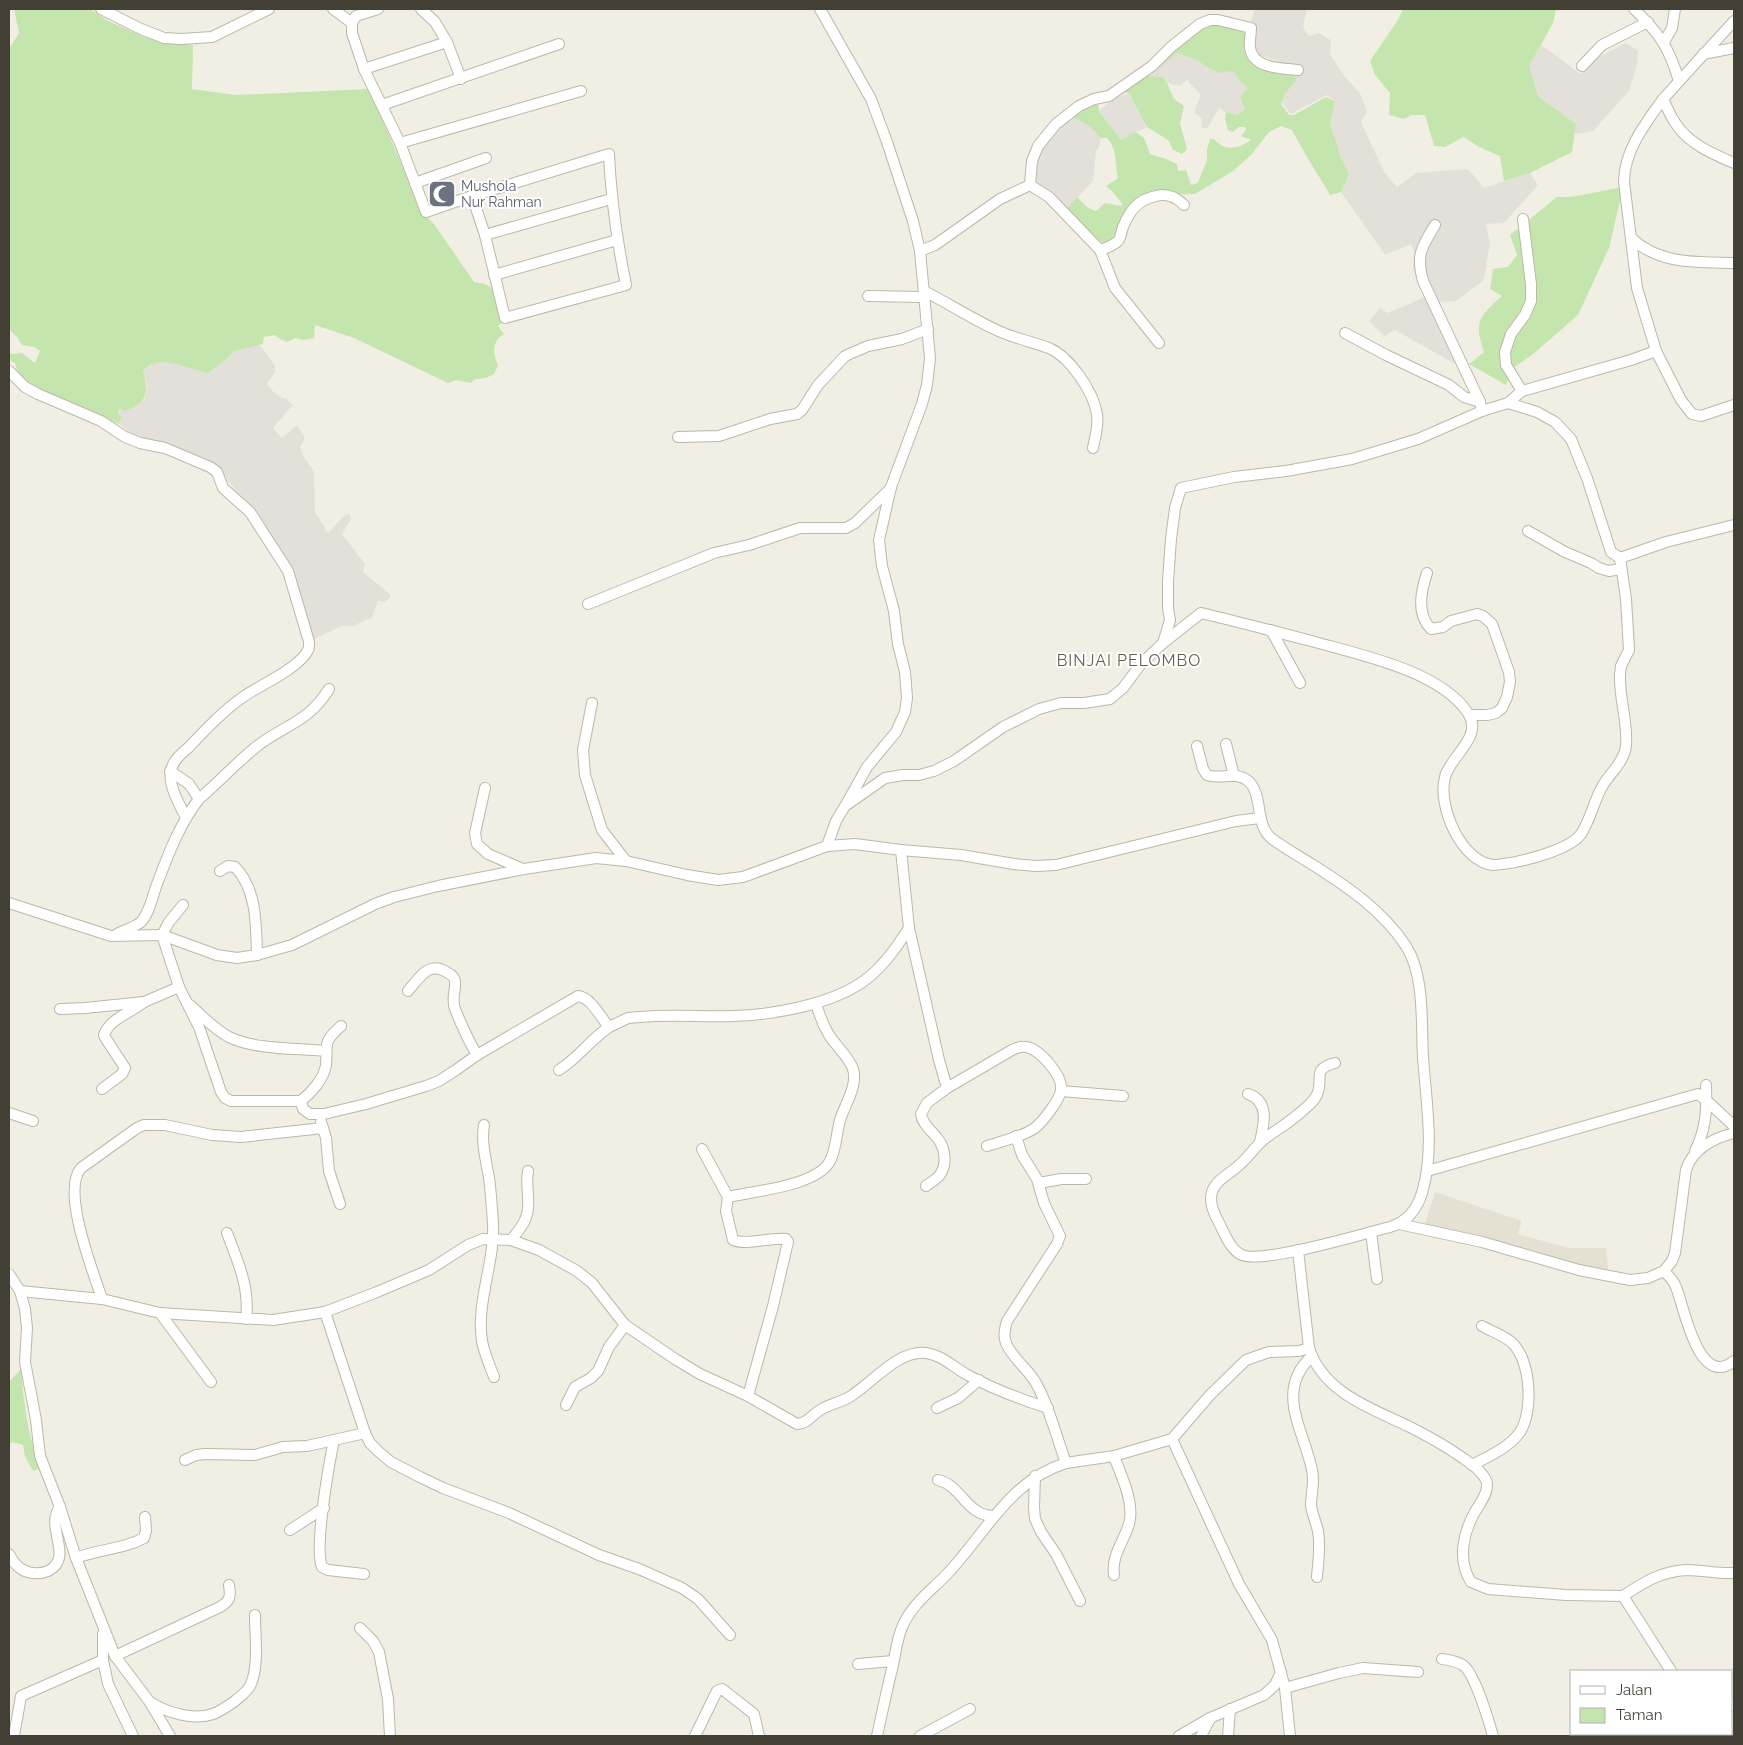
<svg xmlns="http://www.w3.org/2000/svg" width="1743" height="1745" font-family="Raleway,sans-serif">
<style>
.residential{fill:#e5e1d2}
.industrial{fill:#e3e0d9}
.green{fill:#c5e5ae}
.lines{fill:none;stroke-linecap:round;stroke-linejoin:round}
.minor-casing{stroke:#bcb8a7;stroke-width:12}
.minor{stroke:#fff;stroke-width:10}
.labels{text-anchor:middle;stroke-width:4;stroke-linejoin:round;paint-order:stroke}
.worship-label{font-size:14px;fill:#5b616d;stroke:#fff;text-anchor:start}
.quarter-label{font-size:16px;letter-spacing:1px;fill:#665e4c;stroke:#fff}
</style>
<rect width="100%" height="100%" fill="#f1efe4"/>
<path class="residential" d="M1435,1192L1522,1221L1518,1234L1569,1248H1606L1609,1275L1423,1230Z"/>
<g class="industrial">
<path d="M1255,9H1307L1303,27L1309,36L1319,33L1331,40L1330,54L1344,76L1360,93L1367,112L1361,122L1384,172L1397,187L1416,173L1468,169L1484,188L1530,173L1538,185L1504,223L1486,224L1490,243L1484,280L1456,301L1438,302L1459,366L1395,330L1384,336L1369,321L1380,308L1388,313L1425,297L1413,269L1414,251L1411,244L1385,255L1341,192L1349,174L1341,158L1330,123L1335,101L1327,95L1291,114L1275,94L1293,72L1288,64L1256,54L1247,33Z"/>
<path d="M1626,43L1638,51L1637,65L1629,91L1593,131L1574,134L1576,124L1538,96L1529,66L1541,45L1581,74L1597,58Z"/>
<path d="M1177,53L1197,60L1210,69L1221,72L1229,71L1235,73L1240,82L1248,88L1245,110L1236,115L1226,112L1219,108L1207,129L1201,127L1202,118L1194,112L1201,95L1187,80L1180,86L1167,83L1161,77L1147,76Z"/>
<path d="M1129,93L1147,127L1121,140L1099,111L1113,99Z"/>
<path d="M1068,116L1083,122L1095,130L1101,138L1099,147L1096,151L1093,181L1067,209L1034,180L1037,158L1046,144Z"/>
<path d="M253,345H258L264,350L275,366V372L267,383L268,386L275,393L282,398H285L293,405L273,428L282,438L297,425L305,438L300,447L304,457L314,471L315,512L328,533L345,515L350,514L351,519L342,534L365,564L363,572L391,595L386,602L378,601L372,617L353,626H342L314,639L295,582L257,517L225,477L206,464L141,440L119,424L122,417L118,413L120,407H135L145,398L147,385L143,370L147,365L159,362H173L208,373L229,357L234,351Z"/>
</g>
<g class="green">
<path d="M14,9H90L108,21L147,38L193,45L192,89L236,95L369,89L422,212L434,224L474,282L485,284L492,288L502,323L498,326L504,334C491,342 493,353 498,366L494,374L486,378L475,379L471,383L456,380L448,383L354,338L315,325L314,338L303,340L295,338L287,342L280,339L275,335L264,337L263,344L234,351L229,357L208,373C187,369 161,353 143,370C149,393 148,403 124,411L120,408L118,413L122,417L119,424L88,412L27,383L18,373L15,363L9,360V354L22,353L35,363L40,351L34,347L22,345L18,338L9,329V49L19,33Z"/>
<path d="M1403,9H1556L1553,23L1529,66L1538,96L1576,124L1572,152L1530,173L1504,181L1500,156L1479,147L1464,137L1445,147L1434,146L1425,115H1411L1404,119L1389,115L1390,93L1375,75L1370,61L1398,20Z"/>
<path d="M1214,23L1242,29C1251,39 1243,56 1255,65L1291,73L1295,76L1296,80L1285,94L1281,104L1289,115H1294L1326,97L1335,101L1330,123L1341,158L1349,174L1341,192L1330,195C1317,173 1304,153 1292,130L1281,126L1269,132L1251,155L1233,171L1195,194L1146,195L1117,237L1106,243L1098,241L1067,209L1077,197L1088,208L1096,211L1105,203C1112,203 1116,207 1123,205L1113,192L1106,186L1118,178C1115,164 1117,148 1107,138H1101C1092,126 1082,121 1068,116L1091,103H1098L1099,111L1121,140L1136,132L1144,138L1150,154L1166,159L1177,164L1178,171L1186,170L1191,185L1198,183L1207,160V150L1210,139H1214C1225,152 1238,149 1251,140L1241,136L1246,130L1245,127H1239L1233,132L1228,130L1225,119L1226,112L1236,115L1245,110L1240,97L1248,88L1240,82L1235,73L1229,71L1221,73L1210,69L1197,60L1177,53L1153,72L1156,66L1203,25Z"/>
<path d="M1145,73L1147,76L1162,77L1167,83L1174,99L1184,106L1180,123L1187,149L1182,154L1173,150L1168,140L1147,127L1129,93L1122,92Z"/>
<path d="M1623,187L1609,248L1578,315L1532,355L1513,368L1506,385L1469,364L1484,352C1473,321 1480,316 1502,296L1490,289L1493,269L1508,267L1517,255L1510,235L1557,197H1571Z"/>
<path d="M21,1369C24,1403 27,1437 42,1468L33,1471L25,1456L23,1445L12,1442L9,1445V1382Z"/>
</g>
<g class="lines">
<g class="minor-casing">
<g id="minor">
<path d="M101,9L141,29L164,38L181,39L212,37L269,9"/>
<path d="M333,9L352,23"/>
<path d="M378,9L356,16L352,23V33L364,69L400,143L426,212L472,196L609,154C611,199 617,241 626,285L505,318L485,235L472,196"/>
<path d="M421,9L435,22L447,42"/>
<path d="M820,9L871,99L887,142L913,221L920,251L930,358L927,385L922,404L891,487L879,540L882,566L894,611L898,644L905,672L907,698L905,712L896,732L867,767L847,803"/>
<path d="M1634,9C1659,33 1669,47 1679,81"/>
<path d="M1734,21L1663,99C1645,124 1624,151 1624,182L1637,288L1656,351L1681,400L1692,414L1701,416L1734,405"/>
<path d="M1664,42L1672,28L1675,9"/>
<path d="M1703,54L1734,48"/>
<path d="M1582,66L1602,45L1648,22"/>
<path d="M364,69L447,42L461,79"/>
<path d="M1663,99C1667,107 1670,116 1676,124C1689,144 1713,154 1734,163"/>
<path d="M382,105L559,44"/>
<path d="M400,143L581,91"/>
<path d="M415,183L486,158"/>
<path d="M1030,185L1032,161L1038,146L1056,124L1079,106L1094,99L1109,96L1152,66L1171,47L1200,24L1210,20H1218L1251,28C1251,34 1249,42 1250,48C1253,69 1282,68 1298,70"/>
<path d="M1435,225C1421,248 1416,255 1423,281L1480,402L1482,411"/>
<path d="M485,235L611,199"/>
<path d="M1631,238C1660,265 1697,262 1734,263"/>
<path d="M1100,250L1115,288L1159,343"/>
<path d="M920,251L935,245L1000,199L1030,185L1049,197L1100,250C1106,248 1113,246 1118,241C1121,238 1121,232 1123,227C1130,210 1138,200 1156,196C1167,193 1176,197 1184,205"/>
<path d="M494,275L617,240"/>
<path d="M924,291C950,304 975,321 1001,332C1017,339 1033,342 1049,348C1070,357 1093,391 1097,414C1099,425 1095,437 1093,448"/>
<path d="M868,296L924,297"/>
<path d="M1345,333L1386,355L1449,385L1464,397L1480,402"/>
<path d="M9,371L25,387L38,394L101,421L125,437L140,443L165,448L210,467L217,472L223,488L250,512L288,571L307,635C309,640 310,646 308,650C300,668 258,686 243,697C223,711 206,729 189,747C182,753 172,761 171,771C168,786 180,805 186,818"/>
<path d="M1522,391L1506,365L1505,352L1511,334L1525,315L1531,301V284L1523,219"/>
<path d="M1508,403L1537,412L1555,422L1571,439L1587,478L1611,552L1620,558L1666,542L1734,525"/>
<path d="M678,437L719,436L770,419L797,414L802,410L818,385L845,356L868,346L902,339L928,329"/>
<path d="M1528,531L1565,552L1591,563L1599,568L1609,571L1621,569"/>
<path d="M1427,573C1421,591 1416,614 1431,629L1443,627L1451,621L1477,614L1483,616L1492,624L1509,672L1510,682L1507,697L1502,708L1496,713L1487,715H1469"/>
<path d="M588,604L714,553L749,545L800,528H846L855,523L891,488"/>
<path d="M1271,630L1300,683"/>
<path d="M1163,643L1170,620L1168,608V581L1171,539L1175,508L1181,488L1234,477L1286,471L1352,459L1418,439L1482,411L1508,403L1522,391L1631,360L1656,351"/>
<path d="M592,703L583,750L585,775L602,830L626,861"/>
<path d="M1226,744L1234,776"/>
<path d="M1197,746L1203,769L1207,775C1219,780 1235,771 1247,780C1264,793 1254,823 1271,838C1284,848 1299,856 1313,865C1348,887 1383,911 1406,946C1425,976 1421,1023 1423,1057C1426,1101 1435,1150 1422,1193C1417,1209 1407,1222 1390,1227C1363,1234 1263,1264 1242,1255C1230,1250 1224,1232 1218,1221C1212,1210 1207,1197 1215,1186C1221,1177 1231,1173 1238,1166C1247,1159 1253,1149 1262,1141C1274,1131 1289,1123 1301,1112C1307,1107 1316,1100 1318,1092C1323,1077 1312,1069 1335,1063"/>
<path d="M170,771L189,784L199,799"/>
<path d="M485,788L475,833L477,844L488,854L523,869"/>
<path d="M827,846L836,821L845,806L885,778L903,775H919L934,771L954,761L1003,727L1039,709L1061,703H1084L1110,699L1123,688L1141,664L1163,643L1201,613C1239,622 1277,632 1315,642C1361,655 1440,671 1468,713C1484,737 1450,756 1445,777C1437,805 1461,862 1493,865C1515,864 1569,851 1581,834C1591,819 1594,800 1603,785C1611,772 1624,762 1626,746C1628,722 1619,698 1620,675L1621,666L1629,650L1626,599L1620,558"/>
<path d="M901,850L909,928L939,1060L947,1088L927,1103L921,1114C922,1124 932,1131 938,1139C945,1148 947,1164 941,1173C938,1179 931,1182 926,1186"/>
<path d="M220,871L228,866L235,867C257,889 256,925 257,955"/>
<path d="M9,903L111,936L162,935L217,955L237,958L257,955L292,945L375,904L394,897L438,886L524,869L596,858L626,861L687,875L718,880L743,877L827,846L855,844L901,850L961,855L1014,864L1036,866L1056,865L1236,821L1260,818"/>
<path d="M183,905L169,922L162,935L179,987L199,1027L221,1092L225,1098L231,1101H301C311,1093 324,1079 326,1065C328,1043 322,1043 341,1026"/>
<path d="M117,934C124,930 135,927 141,922C151,911 153,892 159,879C169,852 181,822 199,799C218,783 236,763 256,747C285,724 307,724 329,689"/>
<path d="M408,991C420,977 429,960 448,973C452,975 455,977 455,982C456,991 451,999 455,1009C461,1024 468,1040 477,1055"/>
<path d="M190,1005C202,1016 214,1029 229,1037C256,1050 296,1048 325,1051"/>
<path d="M60,1009L85,1008L144,1002L179,987"/>
<path d="M559,1070C578,1058 590,1040 609,1027"/>
<path d="M947,1088L1012,1050C1016,1048 1021,1046 1026,1047C1040,1049 1063,1076 1061,1090C1060,1100 1043,1121 1035,1128C1022,1137 1002,1141 987,1146"/>
<path d="M102,1089L122,1074L125,1068L106,1039L104,1035C110,1018 131,1013 144,1002"/>
<path d="M1061,1091L1123,1096"/>
<path d="M1248,1094C1270,1101 1264,1125 1260,1142"/>
<path d="M301,1101L303,1109L310,1114H324L366,1104L426,1086L439,1081L456,1070L477,1055L578,996C592,998 600,1017 609,1027L628,1018L640,1017C671,1014 702,1017 733,1016C772,1015 828,1005 861,983C882,969 896,948 909,928"/>
<path d="M9,1113L33,1121"/>
<path d="M321,1122L326,1138L329,1171L340,1204"/>
<path d="M484,1125C481,1142 486,1160 489,1178C491,1193 492,1208 493,1223C495,1263 476,1301 482,1341C484,1353 490,1366 494,1377"/>
<path d="M1016,1136L1022,1155L1037,1179L1044,1203L1060,1236L1057,1244L1007,1321C1005,1329 1003,1335 1006,1343C1012,1358 1028,1369 1036,1383C1050,1408 1056,1436 1066,1463L1114,1456L1172,1439L1210,1395L1246,1360L1269,1352L1299,1351L1309,1348"/>
<path d="M702,1149L728,1197C754,1191 817,1186 830,1161C837,1148 836,1131 841,1117C846,1103 858,1084 853,1069C849,1057 836,1046 829,1035C823,1025 819,1014 816,1003"/>
<path d="M1695,1151C1706,1130 1707,1109 1706,1085"/>
<path d="M1427,1171L1698,1094L1707,1101L1734,1126"/>
<path d="M1039,1183L1061,1179H1086"/>
<path d="M728,1197L726,1211L733,1240C747,1246 769,1237 786,1239L788,1242L773,1306L748,1396"/>
<path d="M1399,1224L1482,1242L1579,1270L1630,1280L1648,1278L1664,1271L1672,1261L1675,1253L1686,1170C1692,1149 1714,1138 1734,1133"/>
<path d="M1371,1232L1377,1279"/>
<path d="M227,1233C238,1262 250,1288 246,1319"/>
<path d="M511,1240C516,1234 522,1227 525,1220C532,1205 525,1187 528,1171"/>
<path d="M1298,1250L1309,1348C1323,1392 1370,1408 1408,1426C1426,1435 1444,1445 1460,1456C1467,1461 1476,1466 1481,1473C1484,1476 1488,1482 1487,1486C1487,1495 1480,1503 1476,1510C1463,1532 1457,1560 1471,1582L1488,1589L1566,1595L1623,1596L1671,1671"/>
<path d="M1664,1271C1669,1276 1674,1281 1676,1287C1684,1306 1698,1390 1734,1361"/>
<path d="M9,1274L20,1291L25,1309L27,1328L25,1362L36,1420L40,1456L60,1507L76,1558L115,1656L149,1701L170,1736"/>
<path d="M20,1291L102,1299L160,1313L273,1320L325,1312L377,1292L429,1270L468,1245L483,1239L511,1240L539,1250L577,1271L592,1283L625,1325L675,1359L700,1374L748,1396L797,1424C807,1424 812,1415 820,1410C830,1404 842,1402 851,1396C873,1382 898,1350 926,1353C942,1355 953,1367 966,1374C992,1389 1020,1399 1048,1408"/>
<path d="M102,1299C93,1271 61,1191 81,1168L137,1128L144,1125H165L212,1135L241,1137L323,1128"/>
<path d="M325,1312L365,1433L334,1440C329,1464 314,1548 322,1567L328,1570L364,1574"/>
<path d="M160,1313L211,1382"/>
<path d="M1312,1356C1274,1391 1304,1430 1312,1470C1315,1482 1311,1494 1311,1505C1312,1514 1316,1522 1318,1531C1321,1546 1318,1562 1317,1577"/>
<path d="M566,1405L575,1387L591,1378L598,1371L609,1347L625,1325"/>
<path d="M937,1408L958,1398L979,1380"/>
<path d="M365,1433L370,1443L379,1452L391,1462L420,1477L443,1488L509,1513L599,1555L639,1569L682,1588L698,1599L730,1635"/>
<path d="M1172,1439L1239,1584L1272,1640L1285,1688L1290,1736"/>
<path d="M185,1460L196,1455L205,1454L255,1455L283,1447L307,1446L334,1440"/>
<path d="M1472,1465C1488,1457 1510,1447 1520,1432C1534,1411 1531,1357 1510,1341C1502,1335 1491,1331 1482,1326"/>
<path d="M1035,1476L1034,1507L1035,1519L1041,1532L1056,1554L1080,1601"/>
<path d="M938,1480C961,1485 966,1515 993,1516"/>
<path d="M290,1530L324,1508"/>
<path d="M9,1554C14,1563 18,1569 28,1572C35,1574 41,1574 48,1571C75,1558 44,1526 60,1507"/>
<path d="M76,1558C98,1549 122,1550 144,1538L146,1531L145,1517"/>
<path d="M1114,1575C1111,1556 1124,1541 1129,1524C1135,1502 1121,1476 1114,1456"/>
<path d="M1623,1596C1644,1582 1662,1571 1687,1570C1703,1570 1719,1574 1734,1573"/>
<path d="M360,1628L373,1641L379,1652L388,1699L390,1736"/>
<path d="M115,1656L220,1607C230,1601 231,1597 229,1585"/>
<path d="M1442,1659C1449,1660 1458,1661 1464,1666C1475,1675 1489,1721 1493,1736"/>
<path d="M103,1660L108,1684L133,1736"/>
<path d="M858,1664L893,1661"/>
<path d="M1285,1688L1339,1673L1363,1668L1418,1672"/>
<path d="M150,1702C166,1712 193,1721 213,1714C221,1711 228,1706 235,1701C241,1696 248,1691 251,1684C259,1665 255,1635 255,1615"/>
<path d="M1732,1706L1734,1703"/>
<path d="M1710,1734L1712,1736"/>
<path d="M14,1736L21,1696L103,1660V1634"/>
<path d="M695,1736L714,1697L717,1691L722,1689L754,1714L759,1736"/>
<path d="M877,1736C882,1713 887,1689 893,1665C896,1651 897,1638 903,1625C913,1603 932,1590 948,1573C985,1534 1010,1480 1066,1463"/>
<path d="M920,1736L970,1709"/>
<path d="M1179,1736L1210,1718L1264,1695L1275,1685L1281,1672"/>
<path d="M1201,1736L1210,1719"/>
<path d="M1228,1736L1230,1709"/>
</g>
</g>
<use href="#minor" class="minor"/>
</g>
<defs>
<g id="mosque-square" transform="scale(1.4375)"><rect x="-9" y="-9" width="18" height="18" rx="4" fill="#6b7280" stroke="#fff"/><path d="M3.5-4.9A6 6 0 1 0 3.5 4.9A5 5 0 1 1 3.5-4.9Z" fill="#fff"/></g>
</defs>
<g fill-rule="evenodd">
<use href="#mosque-square" x="442" y="194"/>
</g>
<g class="labels">
<g class="worship-label">
<text x="461" y="191">Mushola<tspan x="461" dy="16">Nur Rahman</tspan></text>
</g>
<g class="quarter-label">
<text x="1129" y="666">BINJAI PELOMBO</text>
</g>
</g>
<rect width="1743" height="1745" fill="none" stroke="#433f34" stroke-width="20"/>
<rect x="1570" y="1670" width="162" height="65" fill="#ffffff" stroke="#b4b2ae"/>
<rect x="1580" y="1686" width="25" height="8" fill="#ffffff" stroke="#b4b2ae"/>
<text x="1616" y="1695" font-size="15" fill="#433f34">Jalan</text>
<rect x="1580" y="1708" width="25" height="15" fill="#c5e5ae" stroke="#b4b2ae"/>
<text x="1616" y="1720" font-size="15" fill="#433f34">Taman</text>
</svg>
